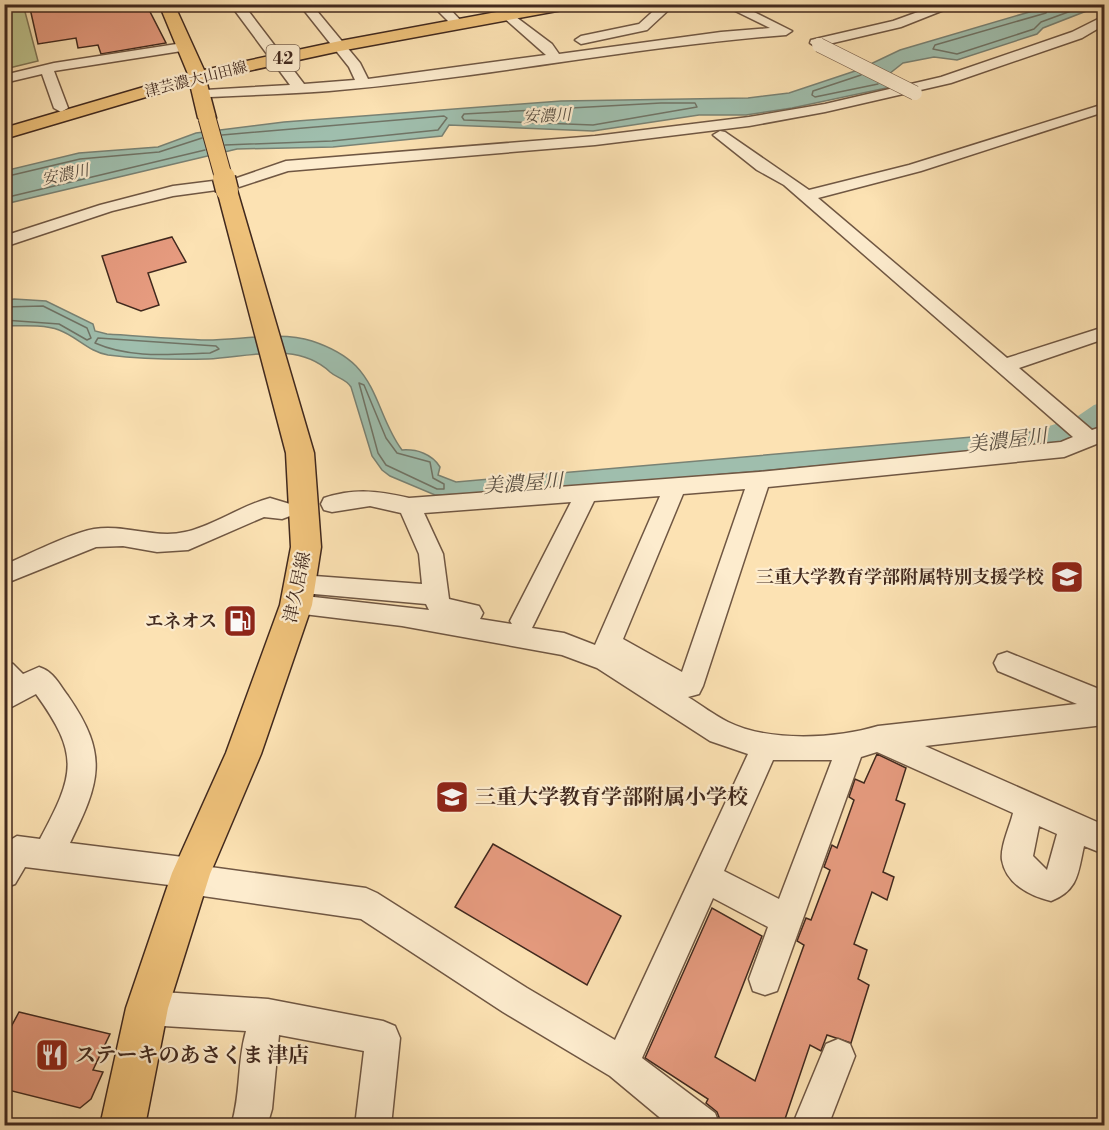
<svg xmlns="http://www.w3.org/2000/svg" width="1109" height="1130" font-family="'Libre Bodoni','Noto Serif JP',serif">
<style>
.green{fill:#bec38d;stroke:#807656;stroke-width:1.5}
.water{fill:#9fbead;stroke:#798274;stroke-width:1.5}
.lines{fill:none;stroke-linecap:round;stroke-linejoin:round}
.shore{stroke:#707466;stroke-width:1.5}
.river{fill:#9fbead;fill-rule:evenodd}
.building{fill:#e69b7f;stroke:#41291e;stroke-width:1.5}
.minor-casing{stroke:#705743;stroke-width:3}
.major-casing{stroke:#41291e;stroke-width:3}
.minor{fill:#fdecce;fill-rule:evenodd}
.major{fill:#eec17a;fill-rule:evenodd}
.minor-bridge-casing{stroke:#705743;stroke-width:15;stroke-linecap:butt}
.major-bridge-far1-casing{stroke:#41291e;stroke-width:19;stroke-linecap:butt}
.major-bridge-casing{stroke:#41291e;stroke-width:25;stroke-linecap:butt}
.minor-bridge{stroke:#fdecce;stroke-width:14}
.major-bridge-far1{stroke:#eec17a;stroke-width:17}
.major-bridge{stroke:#eec17a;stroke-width:22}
.labels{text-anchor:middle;stroke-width:4.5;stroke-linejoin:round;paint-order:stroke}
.far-street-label{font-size:15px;fill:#41291e;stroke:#fdecce}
.shield{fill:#fdecce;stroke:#796453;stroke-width:1.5}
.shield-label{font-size:16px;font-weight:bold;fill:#41291e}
.far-water-label{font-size:16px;font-style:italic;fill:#584e42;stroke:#fdecce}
.poi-label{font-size:18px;font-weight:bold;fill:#41291e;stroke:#fdecce;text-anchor:end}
.street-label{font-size:18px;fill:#41291e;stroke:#fdecce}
.water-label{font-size:20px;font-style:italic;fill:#584e42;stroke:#fdecce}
.near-poi-label{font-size:21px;font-weight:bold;fill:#41291e;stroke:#fdecce;text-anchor:start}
</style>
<rect width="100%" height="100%" fill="#fce2b3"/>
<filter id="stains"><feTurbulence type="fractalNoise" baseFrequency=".00333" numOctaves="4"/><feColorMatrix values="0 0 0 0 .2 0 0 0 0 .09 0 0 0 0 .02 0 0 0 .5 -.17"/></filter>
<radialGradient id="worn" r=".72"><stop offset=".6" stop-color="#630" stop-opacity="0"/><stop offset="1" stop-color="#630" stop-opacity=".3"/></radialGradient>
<path class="green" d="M24,8L38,61L5,69V11Z"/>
<g class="water">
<path d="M1053,5H1102L1043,28L1037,34L957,60L934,57L903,63L889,74L891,87L792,108L746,115H699L593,131L449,125L442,136L333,147L237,149L5,204L4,171L79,153L158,147L196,133L284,122L561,101L748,98L789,93L858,70L900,50Z"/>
<path d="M14,299L46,301L93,324L95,331L107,334C140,336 174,339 207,340C240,340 281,331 312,341C327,346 345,355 356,366C379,390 382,424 402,450C417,449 432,454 440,467L438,475L456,482L1042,431L1065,424L1078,437L1057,443L1019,448L510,493L435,495L390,476L382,470L372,456L351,387C345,378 338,379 330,372C297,341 249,357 208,359C174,360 141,359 108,355C89,352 76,336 59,330C44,324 20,326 5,326L4,301Z"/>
</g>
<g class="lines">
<g class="shore">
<path d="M1050,4L1046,13L935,45L933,49L957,54L1034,29L1041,22L1090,4"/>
<path d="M861,75L813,91L812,95L815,97L878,84"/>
<path d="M661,103H695L697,107L593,125L464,120L462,117L464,114Z"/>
<path d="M222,135L444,116L447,118L438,130L332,141L225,145"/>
<path d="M4,177L80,159L159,152L202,138"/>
<path d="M4,198L205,150"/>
<path d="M4,307L43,306L87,328L91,338L87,340L59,324L4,320"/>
<path d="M98,338L216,346L219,349L210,353C172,354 131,359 95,343Z"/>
<path d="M359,383L364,385L386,438L397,453L430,462L433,478L444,484V489H437L386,465L378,453Z"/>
</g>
<path class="river" d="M1104,402V426C1088,437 1053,451 1033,445L1028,438L1033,431L1075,418L1094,405Z"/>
</g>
<g class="building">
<path d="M29,4H146L166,43L101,54L98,45L78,48L76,38L38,44Z"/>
<path d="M172,237L186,262L148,273L159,305L141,311L117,302L102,256Z"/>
<path d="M877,754L906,768L896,800L905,804L883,872L894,877L887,900L872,892L854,944L867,950L858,979L869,985L851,1043L827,1035L821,1051L810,1045L783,1125H722L717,1112L706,1103L708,1099L645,1058L712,908L762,936L715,1057L755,1081L804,945L797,941L806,918L811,920L830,870L824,867L832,845L837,848L854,800L849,797L855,779L864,783Z"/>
<path d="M493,844L621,916L587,985L455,907Z"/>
<path d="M19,1012L110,1034L93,1070L103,1072L91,1099L80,1108L4,1089V1040Z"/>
</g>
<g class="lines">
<g class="minor-casing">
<g id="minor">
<path d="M4,4H26L4,11Z"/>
<path d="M230,4H243L304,84L355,80L349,67L299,4H342L317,11L360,63L368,79L546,55L504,18L502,15L508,11L552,44L559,54L721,32L770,28L721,4H738L792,31L786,35C633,47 482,78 329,91C289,94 249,95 210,97L203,93L205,90L290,85Z"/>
<path d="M431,4H445L464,24L458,28L454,27Z"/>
<path d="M661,4H675L647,30L581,44L575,40L581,36L639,24Z"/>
<path d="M940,4H959L901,27L816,47L810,43L811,40L893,21Z"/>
<path d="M1104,16V25L1082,38L951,83L825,112L749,126L595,145L288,171L239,187L173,196L112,211L4,247V236L100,205L173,186L237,178L286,161L595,136L749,117L825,104L941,77L1072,32Z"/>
<path d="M183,43L190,47L188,50L54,71L68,108L61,112L54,108L42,74L4,83V75L54,63Z"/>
<path d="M1104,104V112L921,171L818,198L1007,358L1104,327V339L1019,368L1092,430L1104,426V441L1064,457L768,487L703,686L699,694L688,697C701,705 714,715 728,722C768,742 836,739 878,726L1077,704L998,671L994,663L998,655L1007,652L1104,691V725L925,746L1104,825V854L1084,846C1078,872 1079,890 1051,901C1030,896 1006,884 1002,860C1000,847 1010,826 1013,813L877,752L861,757L777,991L765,995L753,991L749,979L768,927L713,898L642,1058L715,1113L720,1126H670L610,1076L503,1012L361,919L189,894L178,890L177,886L25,867L15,884L4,888V844L17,836L40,839C75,774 80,755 36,694L4,711V661L13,664L23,674L39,667C53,671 59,684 68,696C109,755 100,782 70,843L191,858L202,862L203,866L366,888L377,893L527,988L615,1040L748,754L710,741L597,668L562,655L402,626L287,612L284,605L287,598L296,595L429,610L426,604L292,592L289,585L292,578L301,575L422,584L419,554L401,513L370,506L332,512L324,510L321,504L324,498C355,488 378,491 409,498L759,472L1061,442L1073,437L784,185L757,170L713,135L720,131L725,132L809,190L909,165ZM745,489L682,672L623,639L683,494ZM660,496L595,645L564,633L532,628L594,501ZM571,502L510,621L512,624L480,619L483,613L479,606L449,599L443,554L424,513ZM773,760H832L779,899L724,871ZM1039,826L1057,834L1047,870L1033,856Z"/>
<path d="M270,498L290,504L293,510L290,516L282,519L264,517L188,550L157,552L123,546L96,547L4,584V565C30,554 68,534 94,529C125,524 155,539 185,532C213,526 240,506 270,498Z"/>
<path d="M147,991L268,999L383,1021L395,1026L400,1038L391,1126H355L364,1051L279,1035L272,1109L267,1126H231C241,1095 237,1062 246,1031L147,1025L135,1020L130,1008L135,996Z"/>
<path d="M838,1039L850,1044L855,1056L828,1126H792L826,1044Z"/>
</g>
</g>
<g class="major-casing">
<g id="major">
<path d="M159,4H174L204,70L340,41L540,4H575L568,9L340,51L206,80L216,118L207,123L198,118L190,84L4,139V128L188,74Z"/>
<path d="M227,184L234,186L237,190L314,453L321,547L312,605L261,754L210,874L168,1008L145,1126H100L126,1008L172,873L226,753L280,605L291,547L286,453L217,190L220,186Z"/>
</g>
</g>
<use href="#minor" class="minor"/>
<use href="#major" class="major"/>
<g class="minor-bridge-casing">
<path id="minor-bridge" d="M819,45L915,93"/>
</g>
<g class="major-bridge-far1-casing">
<path id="major-bridge-far1" d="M207,118L224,179"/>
</g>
<g class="major-bridge-casing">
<path id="major-bridge" d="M224,178L227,190"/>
</g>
<use href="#minor-bridge" class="minor-bridge"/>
<use href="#major-bridge-far1" class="major-bridge-far1"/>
<use href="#major-bridge" class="major-bridge"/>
</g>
<defs>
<g id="school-square" transform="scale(1.725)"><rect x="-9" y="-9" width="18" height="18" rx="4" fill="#8f2418" stroke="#fdecce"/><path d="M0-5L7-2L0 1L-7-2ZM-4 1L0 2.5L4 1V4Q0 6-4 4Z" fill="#fff"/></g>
<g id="fuel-square" transform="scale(1.725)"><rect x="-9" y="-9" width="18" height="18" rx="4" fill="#8f2418" stroke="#fdecce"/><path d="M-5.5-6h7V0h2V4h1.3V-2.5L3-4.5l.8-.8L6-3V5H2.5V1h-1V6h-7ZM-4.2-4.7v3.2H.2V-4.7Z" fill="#fff"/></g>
<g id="restaurant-square" transform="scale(1.725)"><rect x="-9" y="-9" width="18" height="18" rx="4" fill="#8f2418" stroke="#fdecce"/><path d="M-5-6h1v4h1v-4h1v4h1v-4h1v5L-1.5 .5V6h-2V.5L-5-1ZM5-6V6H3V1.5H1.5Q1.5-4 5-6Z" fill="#fff"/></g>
</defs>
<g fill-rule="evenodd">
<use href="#school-square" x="1067" y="577"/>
<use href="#fuel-square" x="240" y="621"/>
<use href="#school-square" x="452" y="797"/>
<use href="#restaurant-square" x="52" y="1055"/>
</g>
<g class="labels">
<g class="far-street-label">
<text transform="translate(196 79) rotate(-14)" y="5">津芸濃大山田線</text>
</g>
<rect class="shield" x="266.5" y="45" width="33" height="26" rx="4.5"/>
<g class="shield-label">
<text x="283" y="64">42</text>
</g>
<g class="far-water-label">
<text transform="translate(547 115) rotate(-3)" y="6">安濃川</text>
<text transform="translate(65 174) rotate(-12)" y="6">安濃川</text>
</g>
<g class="poi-label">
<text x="1044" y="583">三重大学教育学部附属特別支援学校</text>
<text x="217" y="627">エネオス</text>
</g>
<g class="street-label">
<text transform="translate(297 587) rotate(-78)" y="6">津久居線</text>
</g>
<g class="water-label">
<text transform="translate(1007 440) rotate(-7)" y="7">美濃屋川</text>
<text transform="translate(523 483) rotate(-4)" y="7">美濃屋川</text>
</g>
<g class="near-poi-label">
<text x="475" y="804">三重大学教育学部附属小学校</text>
<text x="75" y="1062">ステーキのあさくま 津店</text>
</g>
</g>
<rect width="1109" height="1130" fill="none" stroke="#fce2b3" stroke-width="24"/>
<rect x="6" y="6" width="1097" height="1118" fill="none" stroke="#41291e" stroke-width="3"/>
<rect x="12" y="12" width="1085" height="1106" fill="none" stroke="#41291e" stroke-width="1.5"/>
<rect width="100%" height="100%" filter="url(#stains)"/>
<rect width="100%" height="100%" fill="url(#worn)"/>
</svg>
